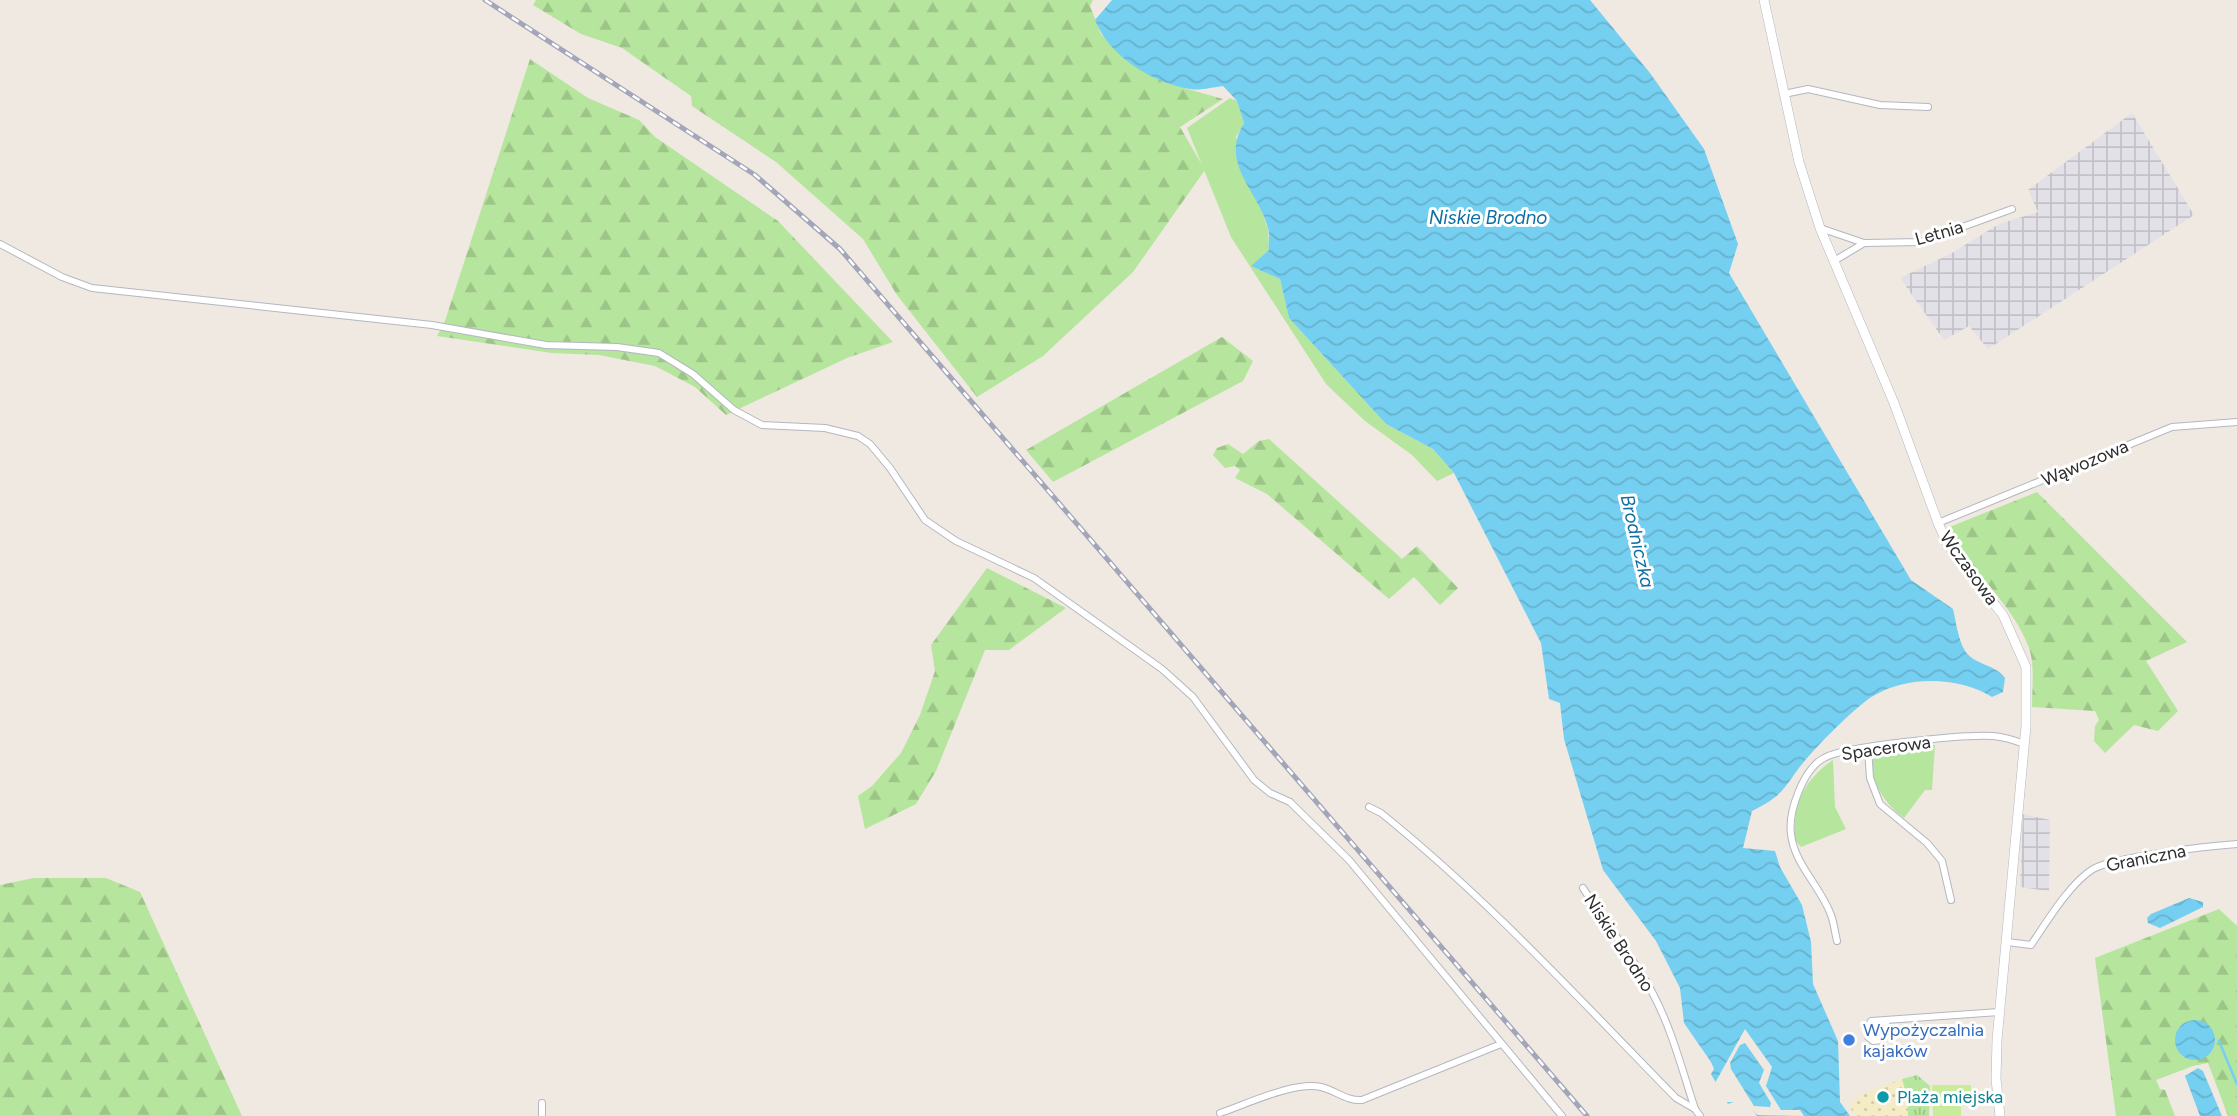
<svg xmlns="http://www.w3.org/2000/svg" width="2237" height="1116" font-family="Figtree,sans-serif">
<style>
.industrial{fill:url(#industrial-grid)}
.grass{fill:#b6e59e}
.forest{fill:url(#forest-firs)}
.sand{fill:url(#sand-dots)}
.park{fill:url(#park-tufts)}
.pitch{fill:#c9ec9a}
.water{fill:url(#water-waves)}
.pier{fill:#efe9e1;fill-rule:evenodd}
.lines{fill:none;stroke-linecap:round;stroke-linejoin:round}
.stream{stroke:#75cff0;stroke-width:2.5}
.street-casing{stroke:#b4b7c1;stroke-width:8}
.secondary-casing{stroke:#b4b7c1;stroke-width:10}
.street{stroke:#fff;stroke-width:6}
.secondary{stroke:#fff;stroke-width:9}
.rail-casing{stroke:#a3a6b8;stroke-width:5}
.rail{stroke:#fff;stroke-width:2.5;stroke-dasharray:8;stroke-linecap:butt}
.shop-dot{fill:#3f7fe0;stroke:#fff;stroke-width:2.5}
.culture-dot{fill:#0f9aa8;stroke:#fff;stroke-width:2.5}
.labels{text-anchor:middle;stroke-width:6;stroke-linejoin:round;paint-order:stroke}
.street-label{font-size:18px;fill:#2e2e2e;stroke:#fff}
.shop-label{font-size:18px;fill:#366cbe;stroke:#fff;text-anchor:start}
.culture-label{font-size:18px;fill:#0d838f;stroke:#fff;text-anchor:start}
.water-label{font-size:19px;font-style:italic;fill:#0d6fa3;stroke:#fff}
</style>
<defs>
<pattern id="industrial-grid" width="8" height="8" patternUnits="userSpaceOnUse" patternTransform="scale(1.75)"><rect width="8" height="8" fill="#e3e1e8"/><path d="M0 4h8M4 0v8" fill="none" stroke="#c3c1c7"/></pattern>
<pattern id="forest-firs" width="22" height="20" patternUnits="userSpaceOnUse" patternTransform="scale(1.75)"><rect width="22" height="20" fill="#b6e59e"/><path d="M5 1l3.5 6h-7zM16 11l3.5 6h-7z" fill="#9dc588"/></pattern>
<pattern id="sand-dots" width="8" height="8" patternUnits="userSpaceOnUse" patternTransform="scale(1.75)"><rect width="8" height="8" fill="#f3ecc5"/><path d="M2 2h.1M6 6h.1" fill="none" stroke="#d1cbaa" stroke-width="1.8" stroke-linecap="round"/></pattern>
<pattern id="park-tufts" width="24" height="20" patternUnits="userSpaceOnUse" patternTransform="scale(1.75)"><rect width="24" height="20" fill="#b6e59e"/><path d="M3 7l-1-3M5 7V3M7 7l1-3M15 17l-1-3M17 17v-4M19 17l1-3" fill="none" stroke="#9dc588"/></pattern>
<pattern id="water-waves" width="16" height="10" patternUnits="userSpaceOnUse" patternTransform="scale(1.75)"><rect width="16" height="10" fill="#75cff0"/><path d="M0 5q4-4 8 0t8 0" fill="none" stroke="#66b2ce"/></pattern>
</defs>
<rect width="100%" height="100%" fill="#efe9e1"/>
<g class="industrial">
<path d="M2132,113L2194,215L1988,349L1969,326L1944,340L1900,278L1952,253L1999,224L2038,212L2028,190Z"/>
<path d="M2023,814L2050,820L2049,891L2020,887Z"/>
</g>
<g class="grass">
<path d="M1230,98L1237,101L1244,123L1236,137L1268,229L1269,250L1252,266L1280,279L1289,318L1386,424L1433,449L1454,473L1437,481L1412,455L1365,421L1326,384L1231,237L1187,128Z"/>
<path d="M1935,745L1932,790H1925L1904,818C1884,803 1867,779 1874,752Z"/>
<path d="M1833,760L1835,807L1846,829L1801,847L1795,840C1793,803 1803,781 1833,760Z"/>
</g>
<g class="forest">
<path d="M536,0H1093L1090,6L1101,34L1163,82L1223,99L1180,127L1205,170L1133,272L1043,356L977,397L897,295L863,239L776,162L692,106L691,96L622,48L581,34L533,5Z"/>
<path d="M530,59L588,98L639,120L655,137L778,221L893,342L847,358L726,415L695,387L655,366L599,355L552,353L437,336L445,321Z"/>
<path d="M1222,337L1253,361L1243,381L1053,482L1026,450Z"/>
<path d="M1269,439L1402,559L1417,546L1458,588L1440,605L1414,577L1389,599L1267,494L1235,478L1240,470L1235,466L1225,468L1213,455L1217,448L1228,444L1243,454L1259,441Z"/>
<path d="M2037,492L2187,642L2146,661L2178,711L2158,731L2134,725L2105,753L2094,741L2095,726L2099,720L2095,711L2032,707C2032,689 2035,665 2029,648C2014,605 1969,569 1947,528Z"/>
<path d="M987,568L1066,608L1009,650H985L936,771L916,804L865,829L858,796L872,786L901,753L920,715L935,671L931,645Z"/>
<path d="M34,878H106L140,892L242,1116H0V885Z"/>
<path d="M2219,909L2237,926V1116H2228L2208,1063L2193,1066L2156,1080L2160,1089L2165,1090L2175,1116H2116L2095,958Z"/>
</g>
<path class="sand" d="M1902,1079L1908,1100V1116H1853L1850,1102L1859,1099L1858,1096Z"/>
<path class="park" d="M1917,1075L1930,1086L1929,1116H1908V1100L1902,1079Z"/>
<path class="pitch" d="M1932,1085H1971V1105L1961,1106V1116H1933Z"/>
<g class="water">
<path d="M1112,0H1590L1650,73L1704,149L1738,244L1729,273L1911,580L1953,609C1956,622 1958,638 1964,649C1972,665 1994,663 2005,678L2003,692L1992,697C1960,677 1909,675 1875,695C1859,703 1821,742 1808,757C1784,784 1789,793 1752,811L1743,848L1775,851L1780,867L1802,905L1811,942L1813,984L1838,1041L1840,1102L1850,1116H1757L1745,1098L1728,1104L1711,1074L1714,1069L1711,1062L1684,1023L1680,988L1656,941L1603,870L1564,739L1560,703L1549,699L1541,643L1454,473L1433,449L1386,424L1289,318L1280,279L1251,266L1269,250C1268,244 1270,235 1268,228C1258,190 1219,164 1244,123L1237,101L1223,86C1213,87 1200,91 1190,89C1152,83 1109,56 1095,20Z"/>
<path d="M2189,898L2203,902V907L2160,928L2148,923L2147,918L2151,914Z"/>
<circle cx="2195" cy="1040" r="20"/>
<path d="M2198,1068L2203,1071L2222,1116H2200L2185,1076Z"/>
</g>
<path class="pier" d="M1745,1029L1772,1067L1766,1086L1781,1110H1800L1804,1116L1757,1115L1746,1102H1726L1715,1083ZM1745,1043L1764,1070L1759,1083L1771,1103L1770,1107L1754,1106L1731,1069L1730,1063L1740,1045Z"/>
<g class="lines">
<path class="stream" d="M2219,1041L2237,1084"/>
<g class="street-casing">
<g id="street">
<path d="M1784,94L1808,89L1880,105L1928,107"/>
<path d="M1820,228L1864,243"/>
<path d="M0,244L62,277L92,288L432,325L546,345L617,347L659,353L693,374L734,410L762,425L825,428L858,436L870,444L890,468L925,520L956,541L1034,578L1162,669L1193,697L1254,780L1270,793L1290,802L1349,860L1562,1116"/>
<path d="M1834,261L1864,243L1921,242L2012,209"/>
<path d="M1938,523L2172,427L2237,422"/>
<path d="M1868,748L1870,778L1880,804L1927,843L1942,861L1951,900"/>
<path d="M1369,807L1381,813C1488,899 1580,1000 1676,1098L1695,1109"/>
<path d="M1583,888C1605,923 1632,955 1652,992C1672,1029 1682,1070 1695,1109L1700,1116"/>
<path d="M1837,941C1835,933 1834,923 1831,915C1821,887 1794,864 1791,834C1788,812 1803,769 1824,758C1844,746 1967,734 1993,736C2004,737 2014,740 2024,744"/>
<path d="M2007,942L2031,945C2046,923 2070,883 2093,869C2114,857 2209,846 2237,844"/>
<path d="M1887,1020L1882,1040L1873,1041L1868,1037L1867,1029L1871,1021L1999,1012"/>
<path d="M542,1103V1116"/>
<path d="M1220,1113C1247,1104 1294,1081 1321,1087C1337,1091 1346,1101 1362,1100L1501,1044"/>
</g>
</g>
<g class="secondary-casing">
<path id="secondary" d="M1764,0L1799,162L1820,228L1894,403L1938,523L1948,545L2003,615L2026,667V726L1997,1040L1996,1079L2000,1116"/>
</g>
<use href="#street" class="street"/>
<use href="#secondary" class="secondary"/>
<g class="rail-casing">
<path id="rail" d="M485,0L755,175L840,249L1587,1116"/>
</g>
<use href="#rail" class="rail"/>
</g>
<circle class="shop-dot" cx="1849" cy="1040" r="7"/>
<circle class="culture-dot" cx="1883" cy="1097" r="7"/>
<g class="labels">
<g class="street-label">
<text transform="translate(1939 233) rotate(-16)" y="6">Letnia</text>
<text transform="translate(2085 463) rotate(-23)" y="6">Wąwozowa</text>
<text transform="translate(1969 568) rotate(54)" y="6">Wczasowa</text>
<text transform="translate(1886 748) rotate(-8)" y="6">Spacerowa</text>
<text transform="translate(2146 858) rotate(-11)" y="6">Graniczna</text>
<text transform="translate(1619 943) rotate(57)" y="6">Niskie Brodno</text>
</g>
<g class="shop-label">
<text x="1863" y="1036">Wypożyczalnia<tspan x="1863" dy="21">kajaków</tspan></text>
</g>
<g class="culture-label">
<text x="1897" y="1103">Plaża miejska</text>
</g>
<g class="water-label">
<text x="1488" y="224">Niskie Brodno</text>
<text transform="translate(1638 541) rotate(77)" y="7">Brodniczka</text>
</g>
</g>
</svg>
